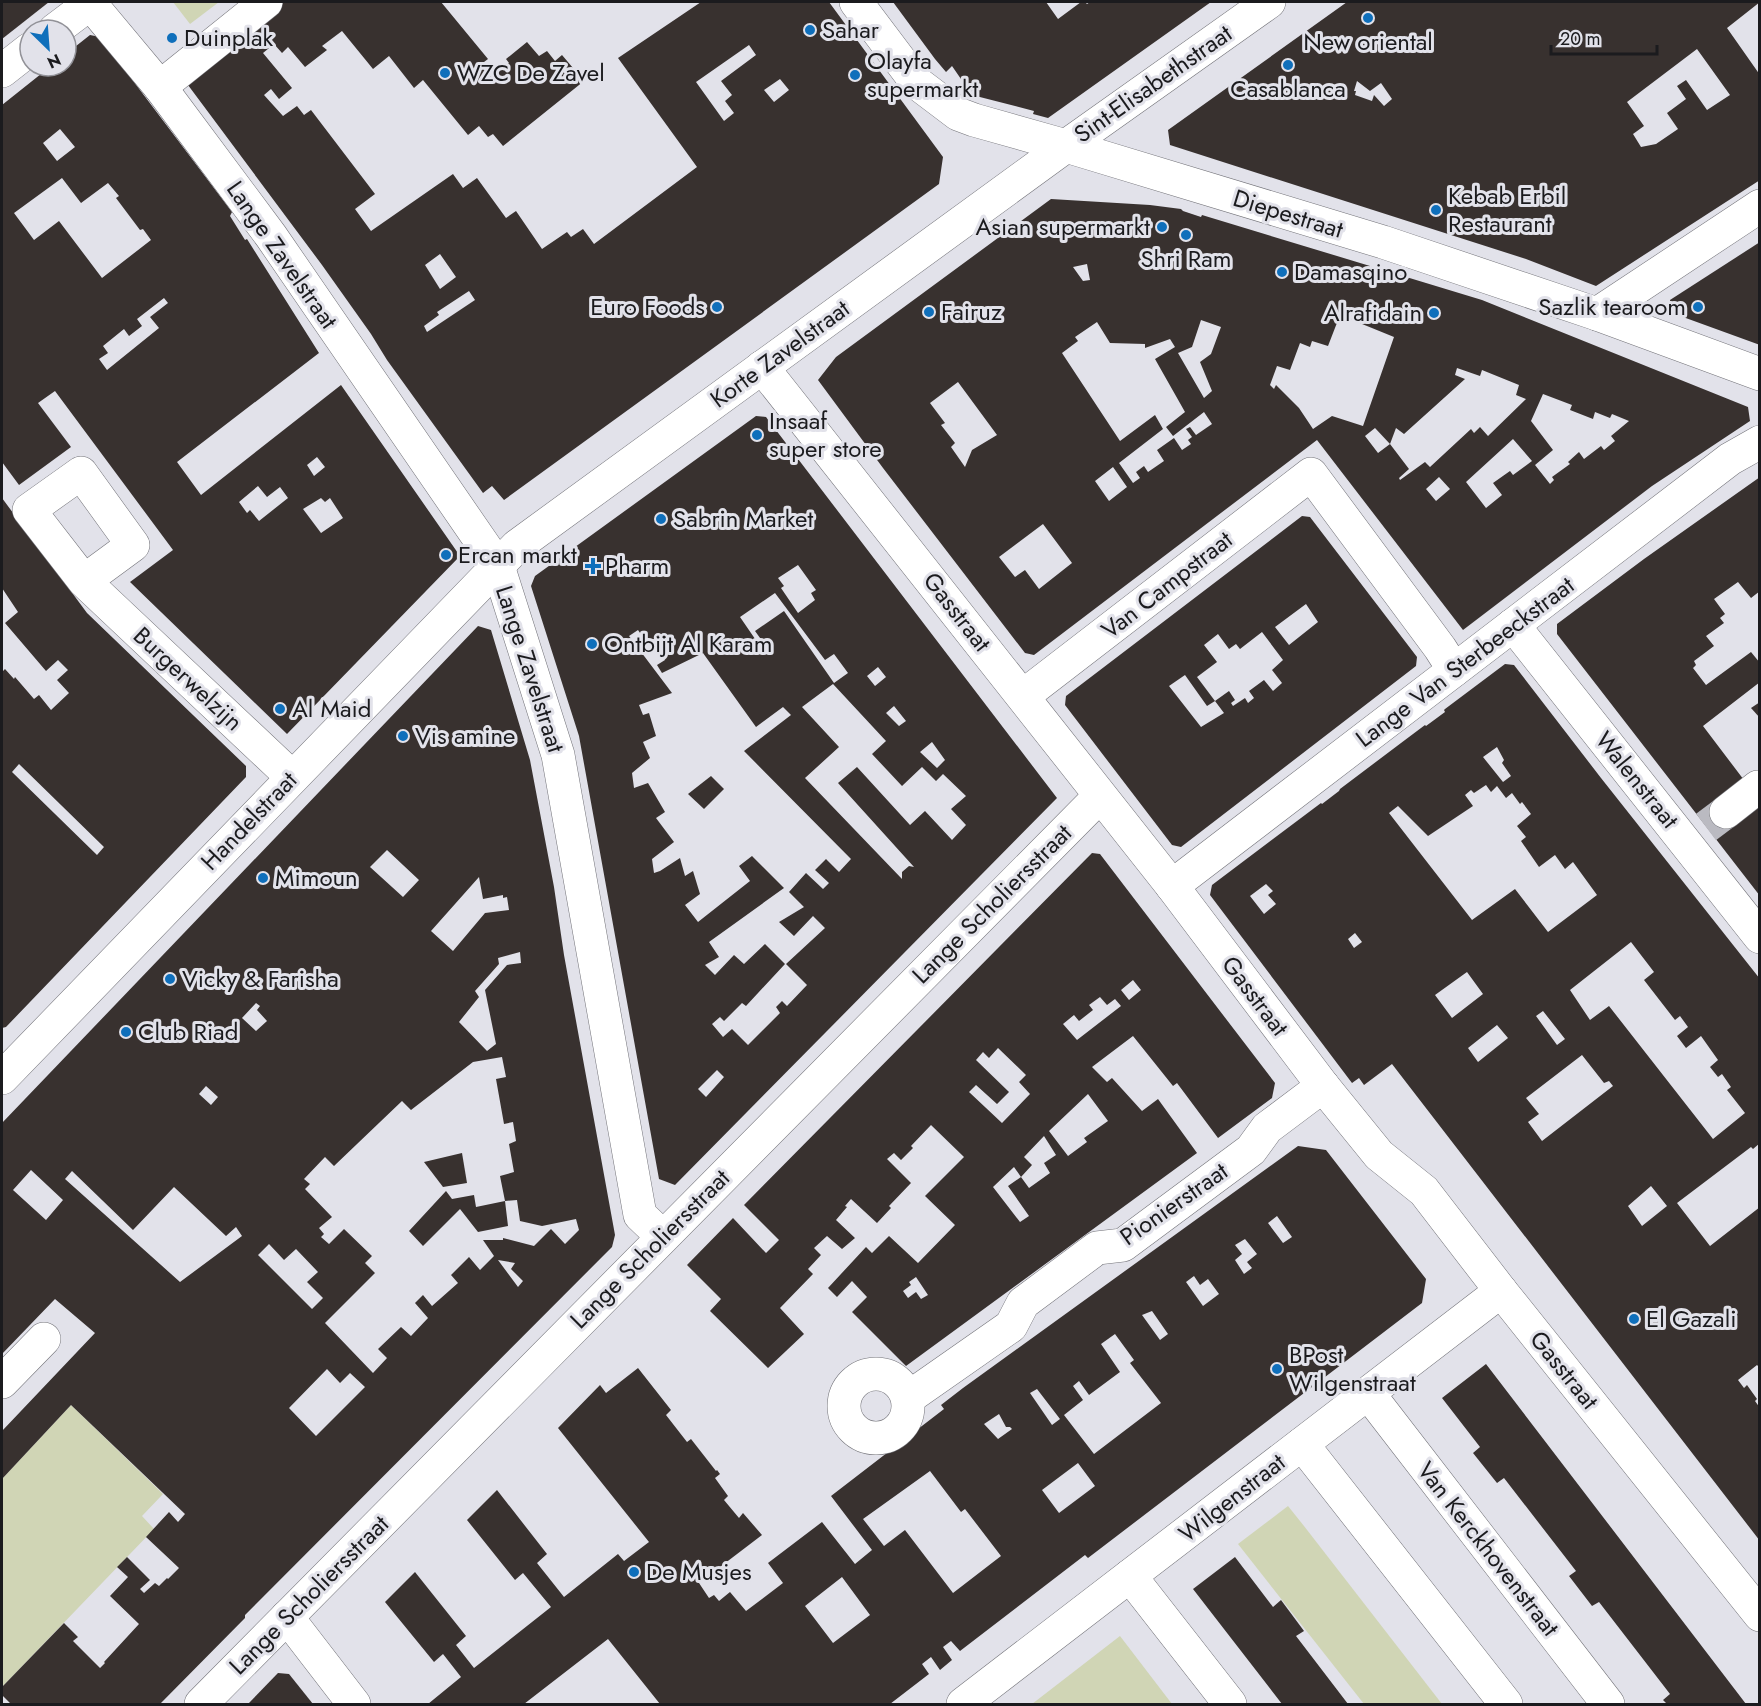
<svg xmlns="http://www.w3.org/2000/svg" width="1761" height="1706" font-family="Jost,sans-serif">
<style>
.green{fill:#d0d5b5}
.building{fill:#38312f;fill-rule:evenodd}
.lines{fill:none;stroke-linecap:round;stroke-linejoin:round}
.street-tunnel{stroke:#babac1;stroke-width:33;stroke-dasharray:33 16;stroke-linecap:butt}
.street-casing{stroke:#737379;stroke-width:34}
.street{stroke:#fff;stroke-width:33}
.poi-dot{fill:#0f6fbb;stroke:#e2e2ea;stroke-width:2}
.labels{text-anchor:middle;stroke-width:6;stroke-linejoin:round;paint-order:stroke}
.poi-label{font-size:24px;fill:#1b1b1e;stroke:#e2e2ea;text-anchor:start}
.street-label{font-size:24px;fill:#1b1b1e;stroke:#e2e2ea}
</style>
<rect width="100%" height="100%" fill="#e2e2ea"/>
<g class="green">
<path d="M173,2H219L190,24Z"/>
<path d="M71,1405L163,1494L142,1516L154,1529L2,1687V1479Z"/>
<path d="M1288,1506L1304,1526L1442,1704H1364L1238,1544Z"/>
<path d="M1120,1636L1172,1704H1032Z"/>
</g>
<g class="building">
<path d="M2,2H49L2,39Z"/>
<path d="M280,2H441L488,59L480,65L491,77L509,63L506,59L527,42L539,56L547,51L555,61L562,55L584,81L503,146L493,134L488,137L479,126L468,135L423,80L414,88L389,56L373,69L342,31L322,46L327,50L305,67L288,47L282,53L274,44L263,53L292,88L279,99L271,89L264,95L283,116L297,106L304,115L311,110L375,194L355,209L371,231L453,174L463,188L477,178L506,218L516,211L542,249L567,232L571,237L583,229L594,244L697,167L618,58L701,2H829L943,157L939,184L504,500L492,486L483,493L387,360L371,334L322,265L185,81ZM749,45L756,55L721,81L732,95L725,101L734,113L724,121L696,82ZM780,79L789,90L774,102L764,90ZM440,254L456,277L440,289L425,265ZM469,291L475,300L427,332L424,326L439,315L437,312Z"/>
<path d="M893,2H1046L1058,19L1081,2H1085L1087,4L1090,2H1211L1048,118L1033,114L1034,111L972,95L952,66L946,72L935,59Z"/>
<path d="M1347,2H1760L1727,28L1760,75V180L1596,286L1526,259L1170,145L1168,130ZM1697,49L1730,95L1707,110L1686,80L1677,86L1686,99L1667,113L1678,129L1656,144L1641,147L1633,134L1644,126L1627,102ZM1357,81L1370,91L1381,83L1392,99L1384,106L1374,95L1372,101L1355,95L1356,91H1354Z"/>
<path d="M90,35L100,37L232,212L230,216L245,240L247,239L319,353L177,462L201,495L341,385L460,556L287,734L130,582L173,550L55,391L38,403L71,447L19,485L2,462V105L51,66H66V54ZM60,129L75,147L57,161L43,143ZM62,178L81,203L108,183L119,196L116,198L140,230L143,229L151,240L102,278L59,221L34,240L14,213ZM164,298L168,303L150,317L159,328L107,370L99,359L108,353L103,346L124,329L129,336L142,326L137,319ZM317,457L325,467L314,476L307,465ZM258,486L267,497L280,487L288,498L259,521L250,510L247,513L239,502ZM321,498L325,502L330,498L343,518L321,533L303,509Z"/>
<path d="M1051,199L1150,205L1181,209L1183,211L1201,217L1202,215L1482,300L1748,407L1750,421L1652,486L1463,630L1317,440L1034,655L1025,653L883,468L818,380L836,357ZM1087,264L1090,280L1083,281L1073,267ZM1340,315L1394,337L1363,426L1332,416L1313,429L1299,408L1276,385L1274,389L1270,385L1277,366L1290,370L1300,343L1310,347L1312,341L1328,346ZM1201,320L1221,327L1211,354L1200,362L1212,391L1204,398L1178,353L1192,347ZM1097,322L1110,343L1145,344V348L1170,339L1175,347L1155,359L1185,412L1166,427L1173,436L1204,412L1212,424L1196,435L1190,427L1186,429L1192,437L1188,440L1191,444L1182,450L1174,438L1157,450L1164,461L1148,472L1144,466L1136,472L1140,478L1133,483L1119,463L1163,429L1155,415L1120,441L1062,353L1078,341L1075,337ZM1457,368L1480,376L1482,370L1519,385L1516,395L1526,399L1488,436L1480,427L1474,433L1471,429L1430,467L1425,462L1400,480L1399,478L1409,469L1390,444L1396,428L1404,434L1465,379L1455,375ZM958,382L997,435L972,450L965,467L951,447L955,443L941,425L945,423L930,403ZM1543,394L1572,405L1570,410L1593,419L1595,412L1610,418L1612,414L1629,421L1611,436L1615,441L1604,450L1601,446L1584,459L1579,452L1568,462L1570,464L1552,477L1554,480L1550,484L1535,465L1553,450L1531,421ZM1375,428L1390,444L1378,453L1365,436ZM1513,439L1532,461L1513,475L1510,471L1493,483L1502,495L1486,508L1466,482ZM1113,467L1127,487L1109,501L1095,481ZM1439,477L1450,489L1436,501L1426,489ZM1043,524L1072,563L1039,589L1025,570L1015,577L999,557Z"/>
<path d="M1760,242V345L1672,313L1670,300Z"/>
<path d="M756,416L766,417L1057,798L675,1185L659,1179L579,736L531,586L535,576ZM798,565L816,590L811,593L815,600L798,613L781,588L784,586L778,578ZM775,593L825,660L834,654L848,673L834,683L784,611L755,631L768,649L764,652L740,617ZM638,630L647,643L660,635L664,642L658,647L665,660L657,665L662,673L703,653L756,727L783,707L791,715L744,751L851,859L839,872L826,859L815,870L829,883L823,889L806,873L789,892L804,907L779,922L794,936L813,916L825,928L786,964L807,985L787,1006L782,1001L776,1007L780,1013L748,1045L732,1029L723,1037L712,1024L720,1017L724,1021L742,1003L746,1006L785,964L765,944L744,964L734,955L715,975L705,965L719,957L709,942L784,888L752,856L739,866L750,881L698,922L685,905L700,894L693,871L685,876L680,858L660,871L654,873L652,859L674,842L656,818L665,812L648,783L634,788L632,773L650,758L643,742L656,736L649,713L643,715L639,705L672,693L629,636ZM878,667L886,677L875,686L867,676ZM833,684L886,741L872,754L902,786L922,767L936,781L943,774L966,796L951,809L966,825L952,840L925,811L910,825L857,767L838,783L914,867L909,866L902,872V879L805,778L839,747L802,707ZM894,706L906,721L899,726L886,713ZM932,742L945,760L937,768L920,752ZM717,1070L724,1077L706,1097L698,1089Z"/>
<path d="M1760,477V591L1751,598L1738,582L1714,599L1725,614L1720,618L1724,623L1706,636L1714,646L1694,661L1696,665L1693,668L1706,685L1751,652L1760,663V682L1703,726L1750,788L1760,793V896L1557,634V624L1644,559Z"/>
<path d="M2,498L87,613L246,766V777L6,1027L2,1028V672L5,669L14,679L15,677L34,699L39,695L51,710L69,693L57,680L68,670L58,660L46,671L5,623L18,612L2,588ZM19,764L104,847L97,855L12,772Z"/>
<path d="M1302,516L1310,517L1417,657L1416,666L1181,847L1172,845L1065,705L1066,696ZM1306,604L1318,622L1289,645L1275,627ZM1262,632L1283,660L1272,670L1282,683L1273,691L1264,680L1249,691L1254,698L1248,703L1245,698L1233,706L1231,703L1235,700L1229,691L1215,701L1224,713L1201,727L1169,686L1185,675L1207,706L1215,701L1197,677L1217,662L1204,645L1218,634L1229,649L1236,644L1240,649Z"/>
<path d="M478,626L491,630L530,760L554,887L564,955L615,1235L612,1247L245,1615V1618L160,1704H11L2,1695V1687L64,1623L78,1637L73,1641L100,1668L105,1663L104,1662L139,1624L110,1596L128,1577L117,1567L127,1557L150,1580L140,1589L144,1593L155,1583L159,1586L167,1578L168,1579L179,1568L146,1537L169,1512L178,1522L185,1514L71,1405L2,1479V1431L95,1333L55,1299L2,1354V1123ZM387,850L419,880L403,897L370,867ZM479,877L483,899L503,895V898L507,897L509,910L485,913L453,951L431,931ZM520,952L521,963L507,965L485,990L496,1044L487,1051L459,1022L479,997L475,991L499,964L498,958ZM256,1003L260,1006L257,1010L267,1021L256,1031L242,1018ZM502,1057L506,1077L496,1079L504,1124L513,1122L516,1141L509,1144L514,1172L500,1176L505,1201L476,1207L474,1195L452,1199L446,1191L409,1231L423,1246L460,1209L478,1232L508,1226L505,1201L517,1200L520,1221L542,1226L576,1219L579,1230L565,1244L551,1229L534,1246L503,1238V1240H483L494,1256L480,1270L469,1257L451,1275L458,1283L432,1306L423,1295L415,1303L428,1318L411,1336L401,1327L378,1349L387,1358L373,1373L325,1323L375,1273L365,1263L372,1256L344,1229L329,1244L321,1237L324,1234L319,1228L332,1217L305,1189L310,1184L304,1179L325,1157L334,1166L402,1101L411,1110L473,1062ZM206,1086L218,1097L211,1105L199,1094ZM31,1170L63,1200L46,1220L13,1190ZM72,1171L133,1230L174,1187L226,1236L236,1227L242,1236L180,1282L65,1179ZM269,1244L284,1260L296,1249L318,1272L307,1282L323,1298L312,1309L258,1255ZM498,1260L515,1263L511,1269L523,1281L518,1287ZM327,1369L340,1383L350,1373L365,1387L316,1436L289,1408Z"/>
<path d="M1505,664L1514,665L1601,778L1760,979V1143L1753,1149L1751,1147L1677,1203L1710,1246L1760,1207V1368L1757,1365L1738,1380L1744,1388L1747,1385L1757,1399L1755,1401L1760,1408V1541L1392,1064L1364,1085L1359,1078L1352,1083L1210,895L1212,885L1321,803L1322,804L1339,791L1340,789L1401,743L1425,725L1426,726L1445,712L1444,710L1445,709ZM1497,747L1504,760L1502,763L1511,776L1503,782L1483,757ZM1486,785L1491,792L1497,786L1506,798L1512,793L1520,804L1522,802L1531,814L1517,826L1526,837L1521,841L1539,867L1555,855L1565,869L1573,862L1597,895L1548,932L1515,889L1472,920L1389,813L1398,806L1428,836L1473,806L1465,795L1471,790L1474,793ZM1266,884L1273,891L1268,895L1276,904L1264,914L1250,896ZM1355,933L1362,942L1354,948L1348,939ZM1631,942L1654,972L1644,980L1675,1020L1680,1016L1688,1027L1677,1036L1686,1048L1701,1036L1718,1060L1710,1067L1718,1077L1722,1074L1731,1087L1727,1090L1745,1113L1713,1139L1609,1006L1590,1020L1570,990ZM1467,972L1483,994L1452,1018L1435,995ZM1543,1011L1565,1039L1557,1045L1536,1016ZM1497,1025L1508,1038L1478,1062L1468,1048ZM1582,1055L1604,1083L1609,1081L1613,1086L1542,1141L1528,1122L1539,1114L1526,1098ZM1651,1186L1667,1206L1642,1226L1628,1206Z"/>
<path d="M1760,702V718L1751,708Z"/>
<path d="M711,776L724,789L704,809L688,794Z"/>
<path d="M1092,853L1100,854L1275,1083L1272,1098L1218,1138L1177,1083L1173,1086L1133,1036L1092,1067L1107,1082L1112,1078L1142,1111L1158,1099L1197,1153L906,1366L852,1312L867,1297L852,1281L837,1297L828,1288L866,1247L872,1253L889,1236L918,1263L955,1225L925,1196L964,1157L931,1125L911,1146L913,1148L901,1160L894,1153L887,1159L911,1183L889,1206L891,1208L877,1223L851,1199L845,1206L847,1207L836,1220L855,1238L842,1249L827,1236L814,1248L821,1255L808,1269L813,1274L780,1308L804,1334L768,1368L710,1311L721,1299L687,1265L733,1218L766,1253L779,1240L744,1205ZM1133,980L1141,990L1129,1000L1121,990ZM1100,997L1107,1005L1115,999L1121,1006L1077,1040L1063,1024L1074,1015L1079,1021L1093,1010L1089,1005ZM998,1048L1026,1075L1019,1082L1030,1094L1002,1123L969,1092L976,1085L997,1104L1009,1092L976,1060L983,1052L989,1058ZM1088,1094L1108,1121L1084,1138L1087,1142L1068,1156L1049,1131ZM1044,1136L1056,1155L1044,1163L1050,1173L1029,1188L1021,1177L1032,1165L1024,1157ZM1014,1167L1021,1177L1008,1186L1029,1216L1020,1222L993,1187ZM916,1277L928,1295L921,1299L916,1292L908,1298L903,1291L911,1285L909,1282Z"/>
<path d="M1298,1146L1326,1150L1426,1279L1422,1303L1088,1558L1085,1555L960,1651L951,1641L943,1647L952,1660L940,1670L931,1657L922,1664L929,1674L890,1704H660L608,1639L524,1704H428L461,1677L443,1654L434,1662L385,1602L415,1572L466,1636L456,1645L474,1668L551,1607L523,1573L515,1580L467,1520L497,1490L547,1554L537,1563L564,1597L618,1554L624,1561L649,1542L558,1428L600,1385L606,1393L638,1368L671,1410L666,1415L687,1442L691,1439L716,1471L717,1470L720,1474L715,1478L728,1496L724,1500L739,1518L743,1513L762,1535L699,1583L709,1598L714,1595L719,1601L730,1592L746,1611L783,1583L768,1563L822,1522L855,1564L872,1550L831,1496L944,1409L941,1405L963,1388ZM1277,1216L1292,1237L1283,1243L1268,1223ZM1245,1239L1257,1254L1247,1262L1252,1268L1244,1274L1235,1260L1242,1254L1235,1245ZM1194,1276L1200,1285L1208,1279L1219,1294L1203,1306L1186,1282ZM1152,1311L1168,1334L1160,1340L1142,1315ZM1115,1334L1134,1360L1130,1363L1161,1403L1094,1454L1064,1415L1083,1400L1073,1386L1079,1381L1089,1395L1120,1372L1101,1344ZM1037,1389L1060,1419L1052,1425L1030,1393ZM999,1414L1006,1427H1010L1012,1429L998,1439L984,1424ZM1078,1463L1095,1486L1059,1513L1042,1490ZM930,1471L961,1512L965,1509L1001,1556L953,1593L905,1530L884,1546L863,1519ZM842,1577L870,1615L833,1643L805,1606Z"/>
<path d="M462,1153L467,1183L443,1187L424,1162Z"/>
<path d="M1486,1364L1746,1704H1667L1663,1700L1670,1694L1599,1602L1592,1606L1569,1576L1576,1571L1504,1478L1497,1483L1473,1453L1480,1447L1442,1398Z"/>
<path d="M1235,1557L1273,1607L1281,1600L1304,1631L1296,1636L1348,1704H1282L1193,1589Z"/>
<path d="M278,1673L289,1674L313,1704H248Z"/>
</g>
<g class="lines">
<path class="street-tunnel" d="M1706,827L1726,812"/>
<g class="street-casing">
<g id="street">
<path d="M89,2L160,87L271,236L498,566L558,755L640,1215L662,1236"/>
<path d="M856,2L917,83L958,114L974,120L1066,146L1383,242L1597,314L1760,374"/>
<path d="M55,30L92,2"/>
<path d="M2,71L30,49"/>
<path d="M160,87L266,2"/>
<path d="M1597,314L1760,206"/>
<path d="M762,367L1172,886L1323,1086L1379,1155L1424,1191L1501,1291L1760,1615"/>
<path d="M84,581L133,545L81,473L29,510L84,581L292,777"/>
<path d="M1513,625L1760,937"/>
<path d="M1023,696L1311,474L1440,648L1454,670"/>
<path d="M1726,812L1758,787"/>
<path d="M1172,886L1730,459L1760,442"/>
<path d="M2,1078L517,546L1066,146L1269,2"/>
<circle cx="876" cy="1406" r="32"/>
<path d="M2,1382L44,1339"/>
<path d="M1368,1393L1608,1704"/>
<path d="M908,1398L1011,1326L1023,1303L1097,1248L1123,1245L1251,1150L1267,1128L1323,1086"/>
<path d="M1302,1444L1506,1704"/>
<path d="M1130,1576L1230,1704"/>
<path d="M287,1617L354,1704"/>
<path d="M201,1704L1100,796"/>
<path d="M963,1704L1501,1291"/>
</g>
</g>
<use href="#street" class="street"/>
</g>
<g class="poi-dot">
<circle cx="1368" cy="18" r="6"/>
<circle cx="810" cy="30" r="6"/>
<circle cx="172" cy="38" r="6"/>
<circle cx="1288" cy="65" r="6"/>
<circle cx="445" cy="73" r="6"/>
<circle cx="855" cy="75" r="6"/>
<circle cx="1436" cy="210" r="6"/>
<circle cx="1162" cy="227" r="6"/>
<circle cx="1186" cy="235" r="6"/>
<circle cx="1282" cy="272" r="6"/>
<circle cx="717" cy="307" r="6"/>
<circle cx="1698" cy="307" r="6"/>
<circle cx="929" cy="312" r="6"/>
<circle cx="1434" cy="313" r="6"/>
<circle cx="757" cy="435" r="6"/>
<circle cx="661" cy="519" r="6"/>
<circle cx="446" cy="555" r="6"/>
<path d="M590 557h6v6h6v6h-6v6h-6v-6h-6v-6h6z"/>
<circle cx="592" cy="644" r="6"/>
<circle cx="280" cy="709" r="6"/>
<circle cx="403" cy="736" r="6"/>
<circle cx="263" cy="878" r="6"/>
<circle cx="170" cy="979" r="6"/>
<circle cx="126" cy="1032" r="6"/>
<circle cx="1634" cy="1319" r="6"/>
<circle cx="1277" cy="1369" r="6"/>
<circle cx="634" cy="1572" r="6"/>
</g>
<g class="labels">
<g class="poi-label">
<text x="822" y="38">Sahar</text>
<text x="184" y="46">Duinplak</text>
<text x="1368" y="50" text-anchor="middle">New oriental</text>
<text x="867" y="69">Olayfa<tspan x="867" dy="28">supermarkt</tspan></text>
<text x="457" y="81">WZC De Zavel</text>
<text x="1288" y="97" text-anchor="middle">Casablanca</text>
<text x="1448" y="204">Kebab Erbil<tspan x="1448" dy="28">Restaurant</tspan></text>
<text x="1150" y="235" text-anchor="end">Asian supermarkt</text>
<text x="1186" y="267" text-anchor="middle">Shri Ram</text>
<text x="1294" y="280">Damasqino</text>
<text x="705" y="315" text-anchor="end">Euro Foods</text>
<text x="1686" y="315" text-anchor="end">Sazlik tearoom</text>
<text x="941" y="320">Fairuz</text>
<text x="1422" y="321" text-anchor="end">Alrafidain</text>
<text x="769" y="429">Insaaf<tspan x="769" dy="28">super store</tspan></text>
<text x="673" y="527">Sabrin Market</text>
<text x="458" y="563">Ercan markt</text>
<text x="605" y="574">Pharm</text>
<text x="604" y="652">Ontbijt Al Karam</text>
<text x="292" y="717">Al Maid</text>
<text x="415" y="744">Vis amine</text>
<text x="275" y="886">Mimoun</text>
<text x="182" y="987">Vicky &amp; Farisha</text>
<text x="138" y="1040">Club Riad</text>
<text x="1646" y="1327">El Gazali</text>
<text x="1289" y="1363">BPost<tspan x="1289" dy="28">Wilgenstraat</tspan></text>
<text x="646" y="1580">De Musjes</text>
</g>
<g class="street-label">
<text transform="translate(1153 84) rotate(-35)" y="8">Sint-Elisabethstraat</text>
<text transform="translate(1288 214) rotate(17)" y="8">Diepestraat</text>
<text transform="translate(282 255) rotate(55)" y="8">Lange Zavelstraat</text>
<text transform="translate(780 354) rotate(-36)" y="8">Korte Zavelstraat</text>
<text transform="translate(1167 585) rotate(-38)" y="8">Van Campstraat</text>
<text transform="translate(957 612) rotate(52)" y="8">Gasstraat</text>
<text transform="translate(1465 662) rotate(-37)" y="8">Lange Van Sterbeeckstraat</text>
<text transform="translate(530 669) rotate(72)" y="8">Lange Zavelstraat</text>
<text transform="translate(188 679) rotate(43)" y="8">Burgerwelzijn</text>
<text transform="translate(1637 780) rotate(51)" y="8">Walenstraat</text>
<text transform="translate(249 821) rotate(-46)" y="8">Handelstraat</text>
<text transform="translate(992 904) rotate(-45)" y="8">Lange Scholiersstraat</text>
<text transform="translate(1255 996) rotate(53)" y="8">Gasstraat</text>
<text transform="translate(1174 1204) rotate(-35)" y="8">Pionierstraat</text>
<text transform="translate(650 1249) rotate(-45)" y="8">Lange Scholiersstraat</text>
<text transform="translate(1564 1370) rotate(51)" y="8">Gasstraat</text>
<text transform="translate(1232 1498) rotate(-38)" y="8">Wilgenstraat</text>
<text transform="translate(1488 1549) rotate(52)" y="8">Van Kerckhovenstraat</text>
<text transform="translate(309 1595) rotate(-45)" y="8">Lange Scholiersstraat</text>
</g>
</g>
<rect width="1761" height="1706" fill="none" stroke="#1b1b1e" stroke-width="6"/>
<g transform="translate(48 48) rotate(155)"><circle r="28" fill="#e2e2ea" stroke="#929298" stroke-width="1.5"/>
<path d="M0-4.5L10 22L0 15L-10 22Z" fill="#0f6fbb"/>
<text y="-9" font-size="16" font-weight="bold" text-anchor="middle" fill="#1b1b1e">N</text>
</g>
<path d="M1551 45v9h106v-9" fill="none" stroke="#1b1b1e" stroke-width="3"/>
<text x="1560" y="45" font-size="18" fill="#1b1b1e" stroke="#e2e2ea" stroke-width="4.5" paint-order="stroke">20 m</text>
</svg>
